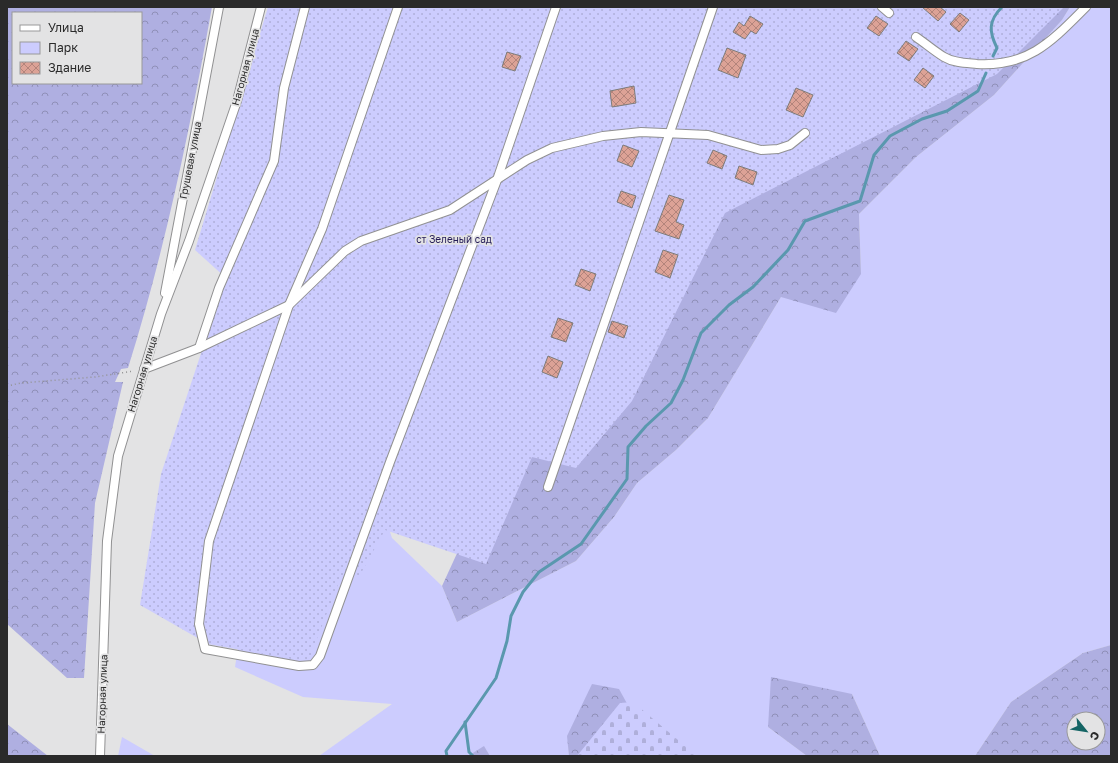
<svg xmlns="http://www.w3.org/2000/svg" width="1118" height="763" font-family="'Golos Text',sans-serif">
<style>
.green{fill:#ccccfe}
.forest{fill:url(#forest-crowns);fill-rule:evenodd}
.cemetery{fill:url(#cemetery-stones)}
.garden{fill:url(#garden-dots)}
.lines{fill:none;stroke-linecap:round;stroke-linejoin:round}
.stream{stroke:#5a98ae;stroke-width:3}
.building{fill:url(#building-cross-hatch);stroke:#7d7c7b}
.minor-casing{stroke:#919192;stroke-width:10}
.path{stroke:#939393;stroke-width:1.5;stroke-dasharray:1 3;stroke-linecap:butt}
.minor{stroke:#fff;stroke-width:8}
.labels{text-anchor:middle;stroke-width:3.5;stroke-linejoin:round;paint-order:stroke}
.street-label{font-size:10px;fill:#2a2a2a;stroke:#e3e3e4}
.park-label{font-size:10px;fill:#261d58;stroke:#e3e3e4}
</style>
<defs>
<pattern id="forest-crowns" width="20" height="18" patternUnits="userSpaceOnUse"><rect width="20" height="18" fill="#afafe1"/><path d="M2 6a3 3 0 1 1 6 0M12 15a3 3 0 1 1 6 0" fill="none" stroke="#8f8fb7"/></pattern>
<pattern id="cemetery-stones" width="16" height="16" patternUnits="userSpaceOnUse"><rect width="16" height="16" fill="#ccccfe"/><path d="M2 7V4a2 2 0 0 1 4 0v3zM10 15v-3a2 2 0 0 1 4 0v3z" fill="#afafda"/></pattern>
<pattern id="garden-dots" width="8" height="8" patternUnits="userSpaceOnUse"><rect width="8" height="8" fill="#ccccfe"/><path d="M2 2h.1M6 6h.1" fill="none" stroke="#afafda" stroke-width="1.8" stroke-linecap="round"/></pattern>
<pattern id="building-cross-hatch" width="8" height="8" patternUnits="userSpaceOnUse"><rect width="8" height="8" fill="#dca296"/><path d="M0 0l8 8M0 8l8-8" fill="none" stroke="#b3847b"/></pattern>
</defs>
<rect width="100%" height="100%" fill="#e3e3e4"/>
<g class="green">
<path d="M1070,7H1111V645L1083,653L1011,702L975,756H880L852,694L768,727L807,756H656L568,736L569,756H490L484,747L468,756H319L392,704L303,697L235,667L244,610L373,480L392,538L442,586L457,622L576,561L614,517L637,483L676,450L708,418L781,297L861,274L859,214L916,157L994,95L1062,20Z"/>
<path d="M122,737L155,756H118Z"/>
</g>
<g class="forest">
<path d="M7,7H212C190,129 165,250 128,368L121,369L115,382H123L95,503L84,678H67L7,624ZM13,13H141V83H13Z"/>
<path d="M1022,7H1070L1062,20L994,95L916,157L859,214L861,274L836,313L781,297L708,418L676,450L637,483L614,517L576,561L457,622L442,586L476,512L717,185Z"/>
<path d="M1111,645V756H975L1011,702L1083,653ZM1074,719H1098V743H1074Z"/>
<path d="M771,677L852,694L880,756H807L768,727Z"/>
<path d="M592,684L619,689L656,756H569L567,736Z"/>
<path d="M7,724L48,756H7Z"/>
<path d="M484,746L490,756H468Z"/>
</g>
<path class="cemetery" d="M633,702L697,756H577L620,703Z"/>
<path class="garden" d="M268,7H1064L997,74L725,213L632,401L576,468L532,457L486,564L385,530L360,575L341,577L308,662L208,644L140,605L161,474L226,278L195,250Z"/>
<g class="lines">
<g class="stream">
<path d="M993,56L997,48C989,32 988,21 1002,7"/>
<path d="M465,722L469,752L473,756"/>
<path d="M447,756L446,751L496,678L507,641L511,616L523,592L539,572L581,544L627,479L628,447L646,426L671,403L683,380L701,333L729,305L753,287L788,250L805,221L860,201L874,155L890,136L922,119L947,111L978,91L986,73"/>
</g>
</g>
<g class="building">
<path d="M922,7H940L946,12L938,21Z"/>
<path d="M960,13L969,20L959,32L950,24Z"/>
<path d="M750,16L763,24L756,34L751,31L745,39L733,32L739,22L744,26Z"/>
<path d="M876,16L888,24L879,36L867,28Z"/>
<path d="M906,41L918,49L909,61L897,53Z"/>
<path d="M727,48L746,55L738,78L718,70Z"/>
<path d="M507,52L521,56L515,71L502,67Z"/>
<path d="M923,68L934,76L925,88L914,80Z"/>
<path d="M634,86L636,103L612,107L610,91Z"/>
<path d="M796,88L813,95L803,117L786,110Z"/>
<path d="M623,145L639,151L632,167L617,161Z"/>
<path d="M713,150L727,156L722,169L707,163Z"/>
<path d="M739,166L757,172L753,185L735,178Z"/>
<path d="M621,191L636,196L632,208L617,202Z"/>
<path d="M669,195L684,200L676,222L684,225L679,239L655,231Z"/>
<path d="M663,250L678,255L670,278L655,272Z"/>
<path d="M581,269L596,274L590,291L575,285Z"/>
<path d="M558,318L573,323L566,342L551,337Z"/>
<path d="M612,321L628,326L624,338L608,332Z"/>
<path d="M548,356L563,362L557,378L542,372Z"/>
</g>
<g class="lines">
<g class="minor-casing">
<g id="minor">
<path d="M398,7L322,229L289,305L209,541L199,624L205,649L299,666L313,665L320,656L390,462L497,180L556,7"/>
<path d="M882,7L889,13"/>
<path d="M916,37C925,43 934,51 944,57C954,63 966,63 977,64C1029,67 1052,41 1086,7"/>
<path d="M165,293L219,7"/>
<path d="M199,348L219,288L274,161L284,88L305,7"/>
<path d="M144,369L199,348L289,305L345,251L361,241L450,210L527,160L552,148L603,136L641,132L708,135L761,150L778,149L790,145L805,133"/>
<path d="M548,487L713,7"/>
<path d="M100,756L107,541L118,456L161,314L189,241L237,101L261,7"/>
</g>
</g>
<path class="path" d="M7,386L21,383L95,377L134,371"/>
<use href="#minor" class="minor"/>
</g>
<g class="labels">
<g class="street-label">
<text transform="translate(245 67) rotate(-75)" y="4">Нагорная улица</text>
<text transform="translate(190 160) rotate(-79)" y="4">Грушевая улица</text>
<text transform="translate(142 374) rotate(-73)" y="4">Нагорная улица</text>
<text transform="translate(102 694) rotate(-88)" y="4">Нагорная улица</text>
</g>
<g class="park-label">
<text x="454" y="243">ст Зеленый сад</text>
</g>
</g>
<rect width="1118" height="763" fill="none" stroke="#2a2a2a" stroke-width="16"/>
<rect x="12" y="12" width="130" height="72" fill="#e3e3e4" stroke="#99999a"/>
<rect x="20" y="25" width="20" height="6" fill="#ffffff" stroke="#99999a"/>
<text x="48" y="32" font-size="12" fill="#2a2a2a">Улица</text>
<rect x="20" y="42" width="20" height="12" fill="#ccccfe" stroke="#99999a"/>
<text x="48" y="52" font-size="12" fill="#2a2a2a">Парк</text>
<rect x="20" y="62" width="20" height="12" fill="url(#building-cross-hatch)" stroke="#99999a"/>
<text x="48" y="72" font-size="12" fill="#2a2a2a">Здание</text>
<g transform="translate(1086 731) rotate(120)"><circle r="19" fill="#e3e3e4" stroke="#99999a"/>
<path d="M0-3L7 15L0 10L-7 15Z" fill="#146464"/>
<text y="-6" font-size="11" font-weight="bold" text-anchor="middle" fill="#2a2a2a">С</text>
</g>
</svg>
